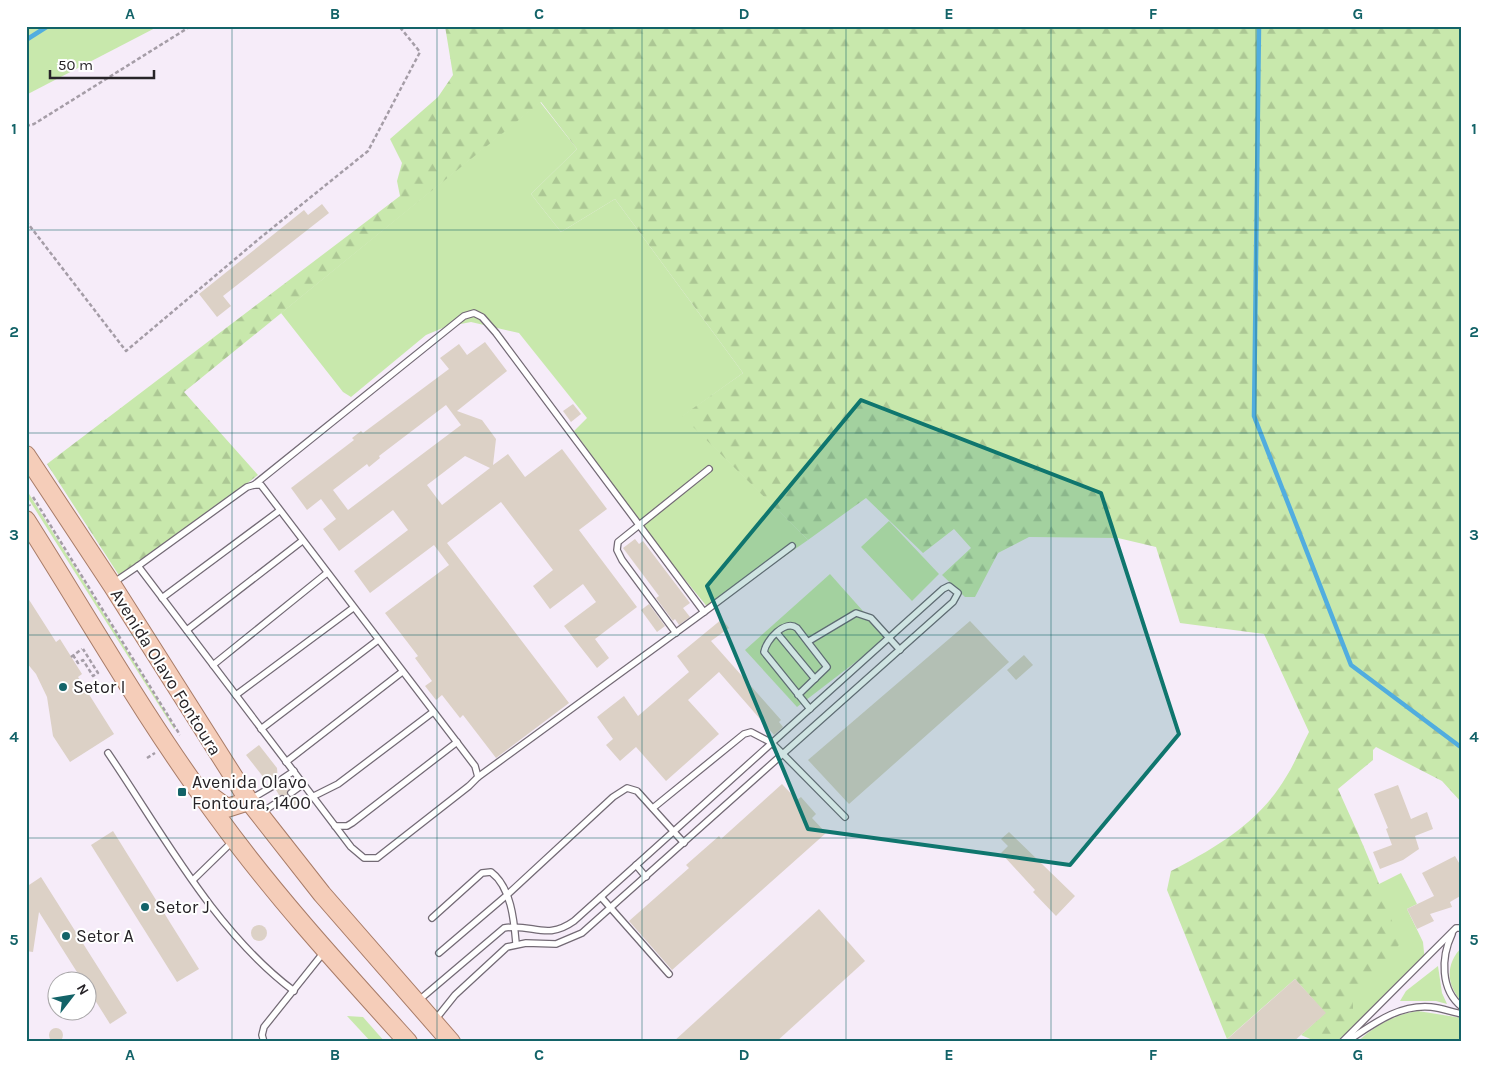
<svg xmlns="http://www.w3.org/2000/svg" width="1488" height="1068" font-family="Karla,sans-serif">
<style>
.green{fill:#c8e8ac}
.forest{fill:url(#forest-firs)}
.lines{fill:none;stroke-linecap:round;stroke-linejoin:round}
.stream{stroke:#51addf;stroke-width:4.5}
.building{fill:#dcd1c6;fill-rule:evenodd}
.lane-casing{stroke:#736a75;stroke-width:8}
.primary-casing{stroke:#a87c68;stroke-width:20}
.path{stroke:#a59da7;stroke-width:2.5;stroke-dasharray:4 2.5;stroke-linecap:butt}
.lane{stroke:#fff;stroke-width:5.5}
.primary{stroke:#f5cdb9;stroke-width:18}
.marked{fill:#0f766e;fill-opacity:0.2;stroke:#0f766e;stroke-width:4;stroke-linejoin:round}
.grid{fill:none;stroke:#136368;stroke-width:1;stroke-opacity:0.55}
.poi-dot{fill:#136368;stroke:#fff;stroke-width:2}
.labels{text-anchor:middle;stroke-width:4;stroke-linejoin:round;paint-order:stroke}
.street-label{font-size:18px;fill:#272428;stroke:#fff}
.poi-label{font-size:18px;fill:#272428;stroke:#fff;text-anchor:start}
.neatline{fill:none;stroke:#136368;stroke-width:2}
.grid-label{font-size:16px;text-anchor:middle;font-weight:bold;fill:#136368}
</style>
<defs>
<pattern id="forest-firs" width="22" height="20" patternUnits="userSpaceOnUse" patternTransform="scale(1.25)"><rect width="22" height="20" fill="#c8e8ac"/><path d="M5 1l3.5 6h-7zM16 11l3.5 6h-7z" fill="#acc794"/></pattern>
</defs>
<rect width="100%" height="100%" fill="#f6ecf9"/>
<g class="green">
<path d="M26,26H159L26,95Z"/>
<path d="M540,102L577,149L531,194L561,232L615,199L743,373L683,416L808,540L709,609L655,543L574,431L587,418L519,333L471,322L445,327L426,335L351,397L343,392L281,313Z"/>
<path d="M26,489L175,728L174,729L26,495Z"/>
<path d="M889,521L939,574L912,601L861,547Z"/>
<path d="M830,574L887,638L797,707L745,650Z"/>
<path d="M1401,873L1417,904L1407,909L1423,942L1425,962L1336,1042H1316L1379,884Z"/>
<path d="M1462,947V1002C1446,985 1445,964 1462,947Z"/>
<path d="M1438,966L1442,993L1447,1004L1436,1001H1400L1406,991Z"/>
<path d="M1418,1011L1462,1018V1042H1357C1376,1025 1393,1015 1418,1011Z"/>
<path d="M347,1016L363,1017L385,1042H371Z"/>
</g>
<path class="forest" d="M445,26H1462V803L1442,781L1376,747L1373,750V760L1338,789C1361,840 1385,891 1399,945L1353,1001V1016L1338,1032L1315,1041L1301,1035L1325,1013L1295,979L1227,1039L1167,890L1171,871C1215,848 1260,822 1286,777C1295,763 1301,747 1309,732L1264,634L1180,623L1156,547L1118,538L1029,537L998,553L975,597H965L942,575L971,548L954,529L923,553L866,498L808,540L682,416L743,373L615,199L561,232L531,194L577,149L541,102L184,392L258,475L122,580L47,464L400,196L397,181L402,163L390,139L438,97L453,75Z"/>
<g class="lines">
<g class="stream">
<path d="M1259,26L1254,416L1351,665L1462,748"/>
<path d="M26,40L48,26"/>
</g>
</g>
<g class="building">
<path d="M322,204L329,213L223,296L231,306L217,317L199,294L304,210L308,215Z"/>
<path d="M485,342L507,371L457,411L482,420L496,439L493,465L508,454L525,477L562,449L607,509L579,530L637,607L595,639L609,658L597,668L564,626L596,602L583,584L550,609L533,586L553,570L501,502L447,543L569,703L496,758L463,715L460,718L442,695L436,700L425,686L432,681L415,658L418,656L385,613L449,565L434,545L370,593L354,571L408,530L393,510L339,551L323,529L336,519L321,499L307,510L291,488L354,440L352,438L361,431L363,433L449,369L440,358L459,344L467,355ZM446,405L461,425L348,510L333,490L367,464L369,467L380,458L379,456ZM465,456L490,468L442,505L427,485Z"/>
<path d="M573,404L581,414L571,422L563,411Z"/>
<path d="M635,539L639,544L643,541L690,603L683,608L690,617L679,625L675,619L673,621L656,598L659,596L623,548Z"/>
<path d="M26,595L56,642L60,639L82,674L78,677L114,734L70,762L53,736L47,697L36,674L26,662Z"/>
<path d="M649,604L665,626L657,632L641,610Z"/>
<path d="M722,619L729,628L711,641L781,720L779,722L783,727L774,735L719,672L688,700L719,734L666,781L636,747L620,761L606,745L613,739L597,717L624,696L638,716L689,672L677,656Z"/>
<path d="M970,621L1009,662L849,804L808,760Z"/>
<path d="M1024,655L1033,665L1016,680L1007,670Z"/>
<path d="M259,745L277,768L278,782L285,783L289,789L287,795L294,796L299,803L290,810L285,803L286,796L279,795L276,790L277,783L264,778L246,755Z"/>
<path d="M782,784L797,800L801,797L816,814L812,818L826,833L672,970L629,921L689,868L686,865L719,836L721,839Z"/>
<path d="M1398,785L1411,819L1427,812L1433,829L1415,836L1419,849L1403,860L1380,869L1373,852L1392,845L1386,829L1388,828L1374,794Z"/>
<path d="M113,831L199,969L177,982L91,845Z"/>
<path d="M1009,832L1075,896L1056,916L1033,892L1035,890L1001,853L1008,846L1001,839Z"/>
<path d="M1455,856L1462,868V895L1450,902L1452,907L1430,914L1434,921L1417,929L1407,909L1434,896L1422,873Z"/>
<path d="M41,877L127,1013L110,1024L88,989V980H82L39,912L33,952L26,951V887Z"/>
<path d="M819,909L865,961L776,1042H673Z"/>
<circle cx="259" cy="933" r="8"/>
<path d="M1295,979L1326,1013L1293,1042H1224Z"/>
<circle cx="56" cy="1035" r="7"/>
</g>
<g class="lines">
<g class="lane-casing">
<g id="lane">
<path d="M254,485H261L475,766L478,777L469,786L377,858H364L351,847L138,566L247,487Z"/>
<path d="M254,485L464,316L474,313L482,317L496,333L704,612L478,777"/>
<path d="M113,583L138,566"/>
<path d="M162,598L279,511"/>
<path d="M704,612L792,546"/>
<path d="M187,630L302,541"/>
<path d="M676,633L622,560L617,550L618,542L709,469"/>
<path d="M777,633L815,679"/>
<path d="M809,641L856,613L871,618L900,650"/>
<path d="M213,665L327,573"/>
<path d="M236,695L353,608"/>
<path d="M798,695L827,667L797,628C785,619 766,640 764,652L810,709"/>
<path d="M261,729L378,640"/>
<path d="M108,753C163,834 215,932 294,991"/>
<path d="M286,762L402,672"/>
<path d="M282,779L294,771"/>
<path d="M291,793L302,785"/>
<path d="M312,797L338,784L433,712"/>
<path d="M251,799L273,786"/>
<path d="M653,808L744,734L751,732L772,743L845,817"/>
<path d="M261,813L282,799"/>
<path d="M335,826H347L352,823L457,742"/>
<path d="M636,865L646,877"/>
<path d="M193,880L233,841"/>
<path d="M601,897L669,974"/>
<path d="M432,918L482,873L491,872C511,887 514,920 516,943"/>
<path d="M1452,934C1441,957 1440,990 1462,1007"/>
<path d="M439,953L507,895L613,797L627,788L637,791L684,843"/>
<path d="M418,1001L504,928C533,923 546,941 574,921L943,589L949,586L958,593L953,602L582,933L556,944L526,943L507,947L455,995L435,1020"/>
<path d="M264,1042L262,1035L264,1027L324,952"/>
<path d="M1342,1042L1456,928H1462"/>
<path d="M1346,1042C1372,1025 1398,1004 1431,1007C1441,1008 1452,1012 1462,1014"/>
</g>
</g>
<g class="primary-casing">
<g id="primary">
<path d="M26,455L112,585L249,801L322,894L451,1042"/>
<path d="M26,520C89,619 147,722 217,816C275,896 342,969 408,1042"/>
<path d="M208,794L227,808L249,801"/>
</g>
</g>
<g class="path">
<path d="M26,126L34,124L191,26"/>
<path d="M26,221L126,351L260,238L368,151L420,52L399,26"/>
<path d="M33,497L180,735"/>
<path d="M26,499L30,506"/>
<path d="M73,655L78,663L83,660L93,676L98,673L83,649"/>
<path d="M71,657L82,649"/>
<path d="M147,758L155,753"/>
</g>
<use href="#lane" class="lane"/>
<use href="#primary" class="primary"/>
</g>
<path class="marked" d="M861,400L1101,493L1179,734L1070,865L808,829L707,586Z"/>
<path class="grid" d="M232,26V1042M437,26V1042M642,26V1042M846,26V1042M1051,26V1042M1256,26V1042M26,230H1462M26,433H1462M26,635H1462M26,838H1462"/>
<g class="poi-dot">
<circle cx="63" cy="687" r="5"/>
<rect x="177" y="787" width="10" height="10" rx="2.5"/>
<circle cx="145" cy="907" r="5"/>
<circle cx="66" cy="936" r="5"/>
</g>
<g class="labels">
<g class="street-label">
<text transform="translate(166 672) rotate(58)" y="6">Avenida Olavo Fontoura</text>
</g>
<g class="poi-label">
<text x="73" y="693">Setor I</text>
<text x="192" y="788">Avenida Olavo<tspan x="192" dy="21">Fontoura, 1400</tspan></text>
<text x="155" y="913">Setor J</text>
<text x="76" y="942">Setor A</text>
</g>
</g>
<rect width="1488" height="1068" fill="none" stroke="#ffffff" stroke-width="55"/>
<g transform="translate(72 996) rotate(59)"><circle r="24" fill="#ffffff" stroke="#a9a7a9"/>
<path d="M0-4L9 19L0 12L-9 19Z" fill="#136368"/>
<text y="-8" font-size="14" font-weight="bold" text-anchor="middle" fill="#272428">N</text>
</g>
<path d="M50 70v8h104v-8" fill="none" stroke="#272428" stroke-width="2.5"/>
<text x="58" y="70" font-size="15" fill="#272428" stroke="#ffffff" stroke-width="4" paint-order="stroke">50 m</text>
<rect x="28" y="28" width="1432" height="1012" class="neatline"/>
<g class="grid-label">
<text x="130" y="19">A</text>
<text x="335" y="19">B</text>
<text x="539" y="19">C</text>
<text x="744" y="19">D</text>
<text x="949" y="19">E</text>
<text x="1153" y="19">F</text>
<text x="1358" y="19">G</text>
<text x="14" y="134">1</text>
<text x="1474" y="134">1</text>
<text x="14" y="337">2</text>
<text x="1474" y="337">2</text>
<text x="14" y="540">3</text>
<text x="1474" y="540">3</text>
<text x="14" y="742">4</text>
<text x="1474" y="742">4</text>
<text x="14" y="945">5</text>
<text x="1474" y="945">5</text>
<text x="130" y="1060">A</text>
<text x="335" y="1060">B</text>
<text x="539" y="1060">C</text>
<text x="744" y="1060">D</text>
<text x="949" y="1060">E</text>
<text x="1153" y="1060">F</text>
<text x="1358" y="1060">G</text>
</g>
</svg>
